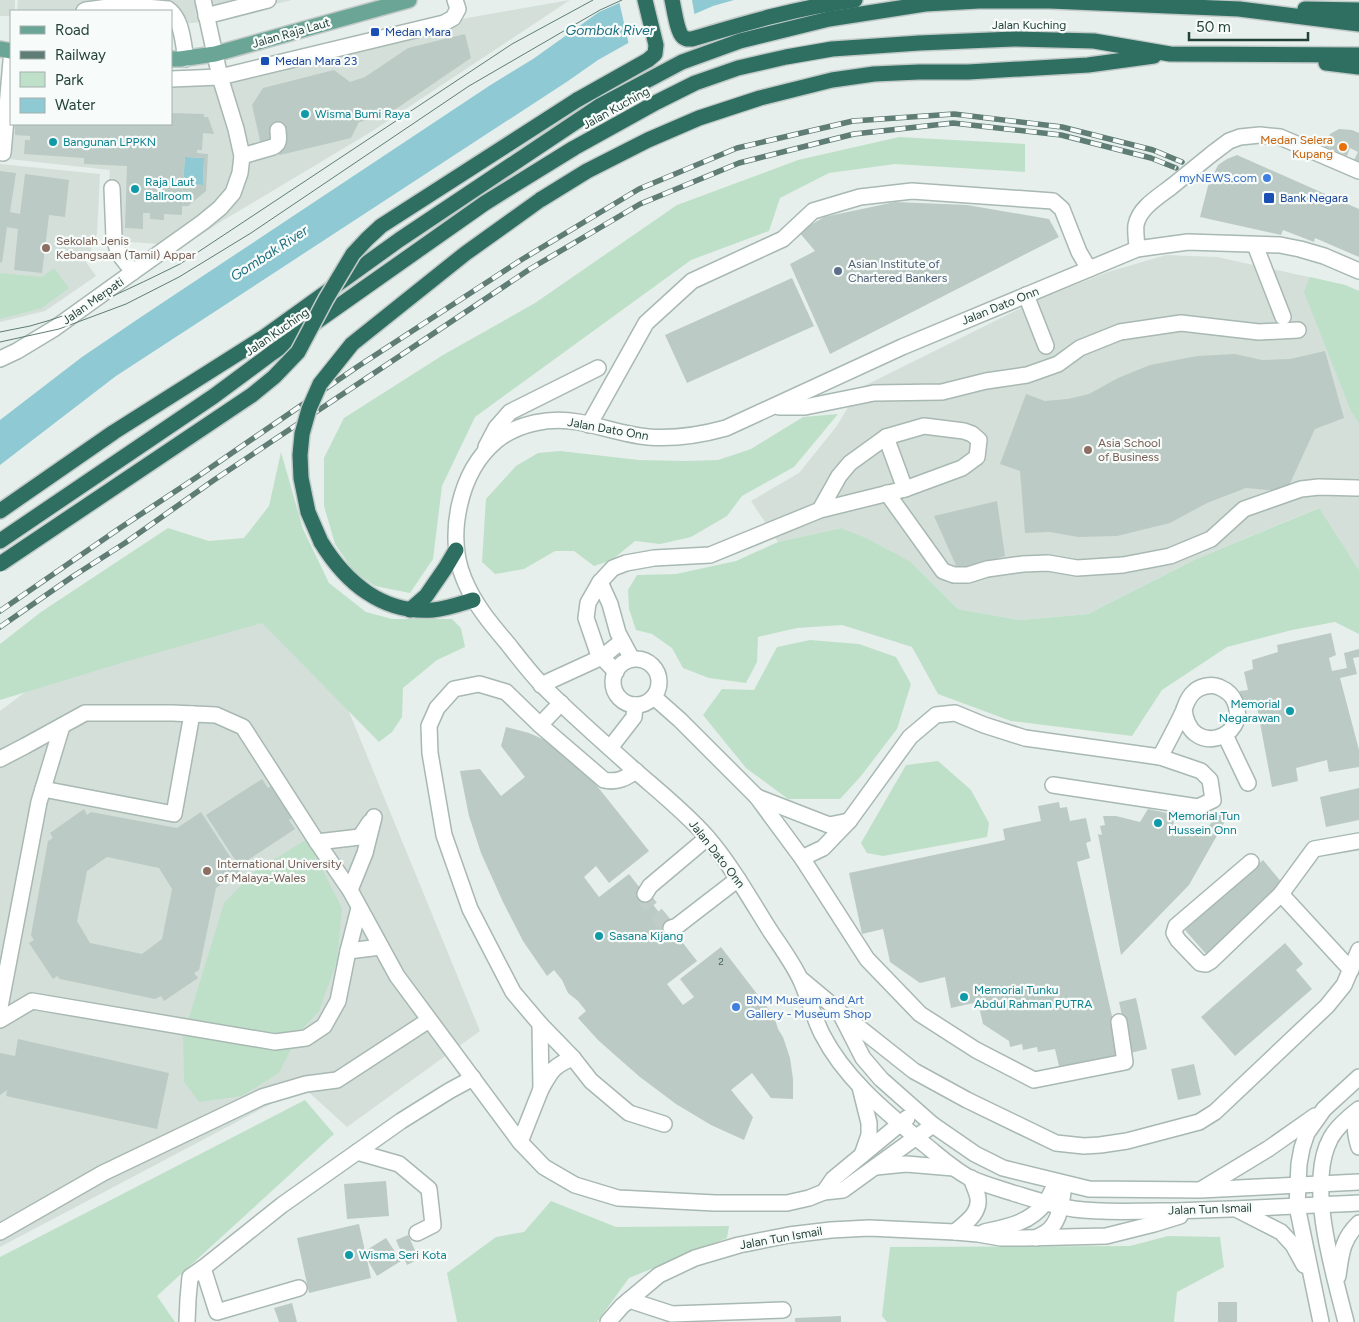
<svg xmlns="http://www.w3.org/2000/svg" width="1359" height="1322" font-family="Figtree,sans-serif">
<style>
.built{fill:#d4dfda}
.green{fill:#bfe0c8}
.water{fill:#8ec9d4}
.pier{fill:#e6efeb}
.building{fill:#bbcac4;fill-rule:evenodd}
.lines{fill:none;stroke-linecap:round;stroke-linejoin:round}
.minor-tunnel{stroke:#bfccc8;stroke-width:15;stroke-dasharray:15 8;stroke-linecap:butt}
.minor-casing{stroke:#a8b8b2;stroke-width:18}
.major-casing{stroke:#c2cac8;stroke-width:18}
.highway-casing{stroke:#c2cac8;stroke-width:18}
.minor{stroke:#fff;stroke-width:15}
.major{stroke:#6aa596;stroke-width:15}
.highway{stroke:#2f6f62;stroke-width:15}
.tram{stroke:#5f7d75;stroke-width:1}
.rail-casing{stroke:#5f7d75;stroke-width:5.5}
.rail{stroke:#f7fbf9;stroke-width:4;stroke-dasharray:11;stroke-linecap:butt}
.minor-bridge-casing{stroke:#a8b8b2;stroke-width:18;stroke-linecap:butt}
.highway-bridge-casing{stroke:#c2cac8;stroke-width:18;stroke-linecap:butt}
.minor-bridge{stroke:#fff;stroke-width:15}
.highway-bridge{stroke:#2f6f62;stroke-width:15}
.transit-dot{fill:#1a4fb4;stroke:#f7fbf9;stroke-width:2}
.culture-dot{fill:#0f9aa8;stroke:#f7fbf9;stroke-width:2}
.food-dot{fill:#e8710a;stroke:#f7fbf9;stroke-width:2}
.shop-dot{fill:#3f7fe0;stroke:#f7fbf9;stroke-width:2}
.education-dot{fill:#8d6e63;stroke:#f7fbf9;stroke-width:2}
.service-dot{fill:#5c6f8a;stroke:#f7fbf9;stroke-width:2}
.labels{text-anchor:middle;stroke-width:4.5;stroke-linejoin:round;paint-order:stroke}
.number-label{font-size:10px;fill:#4a645c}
.street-label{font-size:12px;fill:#24423a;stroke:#f7fbf9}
.transit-label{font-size:12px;fill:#164399;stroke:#f7fbf9;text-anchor:start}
.culture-label{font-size:12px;fill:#0d838f;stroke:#f7fbf9;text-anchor:start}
.food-label{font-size:12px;fill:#c56008;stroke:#f7fbf9;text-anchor:end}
.shop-label{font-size:12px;fill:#366cbe;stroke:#f7fbf9;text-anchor:end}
.education-label{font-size:12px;fill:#785e54;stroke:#f7fbf9;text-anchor:start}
.service-label{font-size:12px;fill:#4e5e75;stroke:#f7fbf9;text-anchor:start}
.water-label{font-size:14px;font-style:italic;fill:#1c6f80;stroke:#f7fbf9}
</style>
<rect width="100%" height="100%" fill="#e6efeb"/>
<g class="built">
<path d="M0,0H15V11H11V16H0Z"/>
<path d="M18,0H292L202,22L171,25V11H17Z"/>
<path d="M570,0L371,132L222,221L184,246L105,240L110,170L0,158L11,124H171V75L213,74L410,28Z"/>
<path d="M0,164L100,174L97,234L86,262L96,276L45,311L0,322Z"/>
<path d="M1166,255L1217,257L1345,285L1359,291V570L1318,508L1196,559L1088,614L1020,620L958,609L911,562L841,528L778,542L751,501L799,473L836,427L860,388L1037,300L1108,272Z"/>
<path d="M252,595L329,663L480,1031L347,1127L303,1087L0,1247V711L48,675Z"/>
</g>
<g class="green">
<path d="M899,137L1025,144V172L895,164L829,173L780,198L769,231L691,260L475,417L442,486L433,559L410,593L375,586L354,572L335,544L324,506V458L344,418L443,355L535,303L677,205L798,160Z"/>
<path d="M54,268L69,288L42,308L0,319V273L42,277Z"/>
<path d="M1310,277L1345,285L1359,291V423L1351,411L1304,292Z"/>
<path d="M838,414L794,467L742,496L727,516L691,537L660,544L635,541L612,560L594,566L574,551H555L524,569L495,574L482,562L486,499L516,466L538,453L560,451L639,460L685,461L718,460L751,449L803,417Z"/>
<path d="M281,452L303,529L329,583L366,612L392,619H452L461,628L465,647L437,660L403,688L402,717L392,732L379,742L262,623L128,661L0,700V644L41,612L168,528L209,541L244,538L269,506Z"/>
<path d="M1319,508L1359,570V634L1335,622L1292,630L1227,647L1162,690L1132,736L1011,721L938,694L912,647L842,625L797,628L758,637L757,662L746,683L709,678L683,668L672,648L652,634L636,630L629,609L628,590L637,575L676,574L736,561L778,542L841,528L866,538L911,562L958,609L1020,620L1088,614L1196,559Z"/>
<path d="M810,640L859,644L896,657L911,684L897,729L861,776L840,799H788L746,768L703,715L722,689L754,690L777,647Z"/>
<path d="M938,761L971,790L989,823L987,837L883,856L867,853L861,843L906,765Z"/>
<path d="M307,839L342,908L337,961L319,1011L299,1033L279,1073L242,1096L199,1102L184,1082L183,1037L224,903L255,871Z"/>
<path d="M305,1100L334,1134L157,1296L175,1322H0V1257Z"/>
<path d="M551,1201L616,1227L729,1226L727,1238L629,1278L597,1322H457L447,1273L496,1237L524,1232Z"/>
<path d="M1168,1236L1220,1237L1224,1267L1177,1292L1174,1322H887L882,1316L890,1247L1130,1246Z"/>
</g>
<g class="water">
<path d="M626,0H734L713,6L630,42L598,60L568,81L116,376L0,465V420L82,357L141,317L489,86L533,59L599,12Z"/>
<path d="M185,157L204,158L203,185L183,184Z"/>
</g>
<path class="pier" d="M620,0H692L695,17L629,45L619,1Z"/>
<g class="building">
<path d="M465,34L471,58L387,115L381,118L359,122L351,138L280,155L261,145L252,105L263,88L334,70L350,82L365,77L408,48Z"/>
<path d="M171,113L204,114V117H208L214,134L203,133L202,150H197V153L208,154L206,191L188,206H182V215L164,214V220L150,219V213H143V229L125,228L127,166L84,164V158L24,154L25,140H30V136L15,135V124H171ZM185,157L204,158L203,185L183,184Z"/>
<path d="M1339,129L1352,130L1359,133V165L1353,162L1358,152L1350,148L1347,156L1324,146L1330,134Z"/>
<path d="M1237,155L1359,209V257L1315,238L1314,242L1283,230L1281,235L1200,217L1208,186L1218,165L1227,159Z"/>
<path d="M0,171L16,173L10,212L20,214L25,174L69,180L65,217L49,215L42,273L14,270L18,229L7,227L2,263L0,262Z"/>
<path d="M895,202L967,205L1049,219L1059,237L830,354L790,264L815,251L799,232L824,217Z"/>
<path d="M792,278L814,326L687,383L665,335Z"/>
<path d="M1325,351L1344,418L1315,429L1286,492L1246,488L1207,503L1170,523L1117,536L1078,537L1050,532L1025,533L1020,471L1000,464L1026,394L1045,401L1068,399L1089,394L1118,378L1150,365L1197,356L1235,354L1262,360L1290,359Z"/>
<path d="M997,501L1005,556L958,570L934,516Z"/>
<path d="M1331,633L1336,655L1329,658L1332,671L1347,668L1344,653L1359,649V657L1353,658L1357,674L1340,678L1359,750V767L1329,772L1327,760L1296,768L1298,781L1272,787L1257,707L1244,709L1240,691L1248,690L1244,672L1253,669L1252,660L1278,652L1277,645Z"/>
<path d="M506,727L529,733L549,742L585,771L649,851L609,883L596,866L584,877L599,897L629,874L697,961L667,984L683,1005L694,997L680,979L721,947L774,1016L778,1029L783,1037L790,1058L793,1079V1099L771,1098L752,1073L731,1090L753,1117L744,1140L711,1125L676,1104L640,1077L616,1056L598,1040L578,1018L586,1011L578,1001L568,993L562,980L554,970L547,976L523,941L503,902L481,853L469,816L460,771L480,769L501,796L525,777L501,746Z"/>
<path d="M262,779L268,788L272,785L293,817L289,820L295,829L239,866L206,815Z"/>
<path d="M1359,788V820L1326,827L1320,797Z"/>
<path d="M1059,802L1060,808L1067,807L1070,821L1086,818L1091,841L1086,843L1090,858L1077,862L1121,1056L1060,1070L1055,1049L1038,1052L1037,1047L1023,1050L1022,1044L1010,1047L1009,1041L983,1024L978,1002L951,1008L945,977L920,983L890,962L883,929L862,934L849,873L1005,840L1003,829L1041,821L1038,806Z"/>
<path d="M84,809L87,815L91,812L177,828L201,812L240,872L216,888L199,970L194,973L198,978L164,1001L161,996L155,999L60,979L57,976L53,979L29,943L34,940L31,935L48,841L53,838L50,833ZM107,857L159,868L172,889L162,939L142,954L90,943L77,921L87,871Z"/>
<path d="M1148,809L1172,814L1175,829L1203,834L1220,811L1228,816L1189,885L1121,955L1098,834L1102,835L1100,826L1105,825L1103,816H1116L1140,822Z"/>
<path d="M1263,860L1283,884L1206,954L1185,930Z"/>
<path d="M1285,943L1303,964L1296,970L1312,989L1235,1056L1201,1017Z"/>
<path d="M1136,998L1147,1049L1130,1053L1119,1002Z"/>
<path d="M18,1039L169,1073L157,1129L6,1096L7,1090L0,1095V1053L15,1056Z"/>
<path d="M1194,1064L1201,1095L1178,1100L1171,1069Z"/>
<path d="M386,1181L389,1216L347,1219L344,1184Z"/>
<path d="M359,1224L365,1251L386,1238L401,1261L377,1276L367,1259L371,1278L309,1293L297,1238Z"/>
<path d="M408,1235L419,1259L407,1265L396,1240Z"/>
<rect x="1218" y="1302" width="19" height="20"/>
<path d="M292,1303L297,1322H279L274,1308Z"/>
<path d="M841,1316V1322H795V1318Z"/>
</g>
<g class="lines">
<path class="minor-tunnel" d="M645,894L646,901L667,927L671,928"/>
<g class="minor-casing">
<g id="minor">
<path d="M84,11L86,10L123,5L168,9C182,18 183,43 186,59"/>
<path d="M206,16L268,0"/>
<path d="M171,79L220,77L444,23L453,18L458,9L455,0"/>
<path d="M3,153L11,61"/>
<path d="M1213,153L1229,141L1240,137L1260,135L1280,137L1359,171"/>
<path d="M242,156L273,147C281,143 278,137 278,130"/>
<path d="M112,188L114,238L119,254L133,272"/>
<path d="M1255,245L1283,317"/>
<path d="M1137,249C1137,242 1135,233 1136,225C1139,208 1158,197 1171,187"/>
<path d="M1359,271L1324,256L1300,249L1280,245L1188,242L1137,249L902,347L726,428C701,435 674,439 648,437C624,435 601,426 578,422C550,417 518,423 496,441C459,472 446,536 464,579C474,604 491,624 508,644C519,658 531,674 544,687C572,715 602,741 631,767C657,790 684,811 707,837C731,865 749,897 769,929C780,946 794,964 802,983C809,999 814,1018 822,1034C845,1079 886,1112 924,1144C938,1155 952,1168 968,1177C982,1184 998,1188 1013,1193C1033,1199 1053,1206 1074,1209C1103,1213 1132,1211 1161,1211C1227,1210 1293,1206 1359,1203"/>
<path d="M1026,295L1046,346"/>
<path d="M0,359L17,351L55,328L133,272L203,222L220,208L233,193L240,173L242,156L236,129L220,77L203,0"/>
<path d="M779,407H805L874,393L942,392L986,381L1027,375L1058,364L1080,348L1120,332L1181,323L1259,332L1298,330"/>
<path d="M589,425L646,323L692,281L783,239L813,211L860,197L912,191L1053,201L1062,209L1079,252L1089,269"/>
<path d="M886,437L905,489"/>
<path d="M486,447L496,428L510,412L598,368"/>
<path d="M887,493L943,571L954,575H968L987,569L1023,564L1048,563L1077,568L1123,565L1170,556L1211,539L1244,509L1301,489L1319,487L1357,488"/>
<path d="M600,582L613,568L626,563L654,558L710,555L820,510L905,489L962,468L977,457L979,440L972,434L964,431L924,426L886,437L850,463L839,476L820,510"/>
<circle cx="636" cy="682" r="23"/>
<path d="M616,672L598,653L586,618L588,603L600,582L610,604L618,633L632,659"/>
<path d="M541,685L602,657L622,641"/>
<path d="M654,697L680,720L757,797L802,858L867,959L920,1014L976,1050L1034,1080L1125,1062L1119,1022"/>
<path d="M540,725L561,703"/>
<path d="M1225,735L1248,783"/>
<path d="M610,748L634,717L635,705"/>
<path d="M1160,757C1168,742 1176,727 1183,712C1186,705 1187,698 1194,692C1200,686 1211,684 1219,687C1226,690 1232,694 1235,702C1250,738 1189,759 1184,709"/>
<path d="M0,759L25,746L85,713H172L216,715L243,727L317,842L350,890L397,976L520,1142L544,1167L575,1185L618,1198L715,1203H787L809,1198L824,1192L843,1190L933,1125"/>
<path d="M636,771C626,778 617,783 604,780L540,725L506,692L479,684L454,689L437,708L429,726L430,753L444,835L470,909L513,992L540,1024L573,1058L591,1081L629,1113L664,1124"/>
<path d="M43,789L174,814L192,714"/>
<path d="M757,797L829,825L849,821"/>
<path d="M317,842L360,837L370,822"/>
<path d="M802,858L823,848L849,821L910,737L936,715L955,713L984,725L1025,738L1160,757L1201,771L1210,780L1213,800L1198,807L1053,785"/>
<path d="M1251,862L1176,926L1174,933L1178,940L1200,963L1206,964L1211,961L1281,894L1351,970"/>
<path d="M350,890L365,853L374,817"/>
<path d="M645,894L650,886L707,838"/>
<path d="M1281,894L1314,849L1359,841"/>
<path d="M671,928L677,926L738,879"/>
<path d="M348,951L381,947"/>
<path d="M802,980L839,1011L863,1058L881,1079L933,1125L975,1154L1003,1168L1089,1189L1200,1190L1359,1182"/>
<path d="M0,1007L39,802L62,726"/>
<path d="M842,1014L914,1071L967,1100L1056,1143L1084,1146L1100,1145L1127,1141L1199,1122L1215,1112L1327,1006L1344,985L1359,950"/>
<path d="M0,1020L32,1001L275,1042L306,1038L324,1026L338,1001L348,951L359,908"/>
<path d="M540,1024L541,1089C551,1071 553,1066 573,1058"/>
<path d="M860,1087L869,1123V1135L862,1155"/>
<path d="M1359,1117C1353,1126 1356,1137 1359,1147"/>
<path d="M520,1142L541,1089"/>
<path d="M357,1152L399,1164L429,1189L433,1225L417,1233"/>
<path d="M876,1167L906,1164L954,1168"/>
<path d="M1202,1189L1268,1149L1315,1116"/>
<path d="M824,1192L833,1179L907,1118"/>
<path d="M1238,1210L1281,1232L1293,1245L1304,1265"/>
<path d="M0,1232L103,1173L262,1097L306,1084L337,1080L429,1020"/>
<path d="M955,1232C965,1223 980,1214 978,1198C977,1192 973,1184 971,1178"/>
<path d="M984,1232C1007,1227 1030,1223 1045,1203C1050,1197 1053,1189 1056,1182"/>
<path d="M1036,1238C1041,1235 1046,1233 1050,1229C1061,1218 1062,1199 1064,1184"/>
<path d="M203,1268L217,1312L299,1288"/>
<path d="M1338,1276C1341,1254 1342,1239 1359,1223"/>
<path d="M629,1300L672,1314L783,1310"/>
<path d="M187,1322L188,1299L190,1277L203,1268L282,1205L401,1121L449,1091L473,1078"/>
<path d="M608,1322L622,1306L659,1275L695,1258L739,1245L789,1235L831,1230L869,1228L955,1232L978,1234L1001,1238H1024L1106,1236L1154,1224L1180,1216"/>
<path d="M1321,1322L1297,1206L1299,1164L1302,1148L1307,1133L1324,1109L1359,1077"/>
<path d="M1346,1322C1334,1274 1309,1193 1327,1146C1329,1143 1330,1138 1332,1136C1338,1126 1350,1116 1359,1109"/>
</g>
</g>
<g class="major-casing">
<g id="major">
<path d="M0,49L11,51"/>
<path d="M171,59H180L215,54L409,0"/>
</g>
</g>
<g class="highway-casing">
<g id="highway">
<path d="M672,0C674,8 677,32 683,37C687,40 688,39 692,39C745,23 800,7 855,0"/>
<path d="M1305,9L1359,10"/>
<path d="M1326,63L1359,67"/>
<path d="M577,100L648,60L655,54L656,45L645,0"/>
<path d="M540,200L587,171L648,140L699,118L760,98L832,80L874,74L919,72H968L1088,65L1154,56"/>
<path d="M0,511L114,432L264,337L399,240L601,105L682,62L740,41L829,19L925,4L979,1H1050L1239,9L1359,24"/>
<path d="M0,541L214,396L272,353L485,203L574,148L657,102L695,83L738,68L786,57L832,49L919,43L1014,39L1094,41L1170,54L1359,55"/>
<path d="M321,542C346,583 383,614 433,610C446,609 460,604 473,600"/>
<path d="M410,610L426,596L446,567L456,550"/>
</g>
</g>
<use href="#minor" class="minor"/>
<use href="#major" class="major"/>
<use href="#highway" class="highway"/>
<g class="tram">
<path d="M0,332C10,330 20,328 30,326C83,312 131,288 180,264L512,44L593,0"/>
<path d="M0,342L59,329L126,304L179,277L251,233L469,86L600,10L622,0"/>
</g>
<g class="rail-casing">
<g id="rail">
<path d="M0,611L120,528L197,477L357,367L521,260L639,189L737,148L853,121L954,114L1062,127L1153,150L1182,162"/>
<path d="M0,627L72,577L125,543L214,480L530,269L640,204L739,163L854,134L953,123L1061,135L1151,158L1176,168"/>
</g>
</g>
<use href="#rail" class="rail"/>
<g class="minor-bridge-casing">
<path id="minor-bridge" d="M1171,187L1213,153"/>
</g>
<g class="highway-bridge-casing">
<g id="highway-bridge">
<path d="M321,542L308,512L301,478L300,455L302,434L309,409L320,384L352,344L466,253L540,200"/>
<path d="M0,564L252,395L274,377L298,352L326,299L353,254L367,239L381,226L577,100"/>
</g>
</g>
<use href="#minor-bridge" class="minor-bridge"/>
<use href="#highway-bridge" class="highway-bridge"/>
</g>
<g class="transit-dot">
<rect x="370" y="27" width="10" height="10" rx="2.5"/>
<rect x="260" y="56" width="10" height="10" rx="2.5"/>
<rect x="1263" y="192" width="12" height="12" rx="2.5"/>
</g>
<g class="culture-dot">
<circle cx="305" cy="114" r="5"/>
<circle cx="53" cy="142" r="5"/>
<circle cx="135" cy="189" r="5"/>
<circle cx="1290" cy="711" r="5"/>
<circle cx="1158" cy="823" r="5"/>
<circle cx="599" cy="936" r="5"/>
<circle cx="964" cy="997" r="5"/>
<circle cx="349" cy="1255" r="5"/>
</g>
<circle class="food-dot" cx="1343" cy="147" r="5"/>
<g class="shop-dot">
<circle cx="1267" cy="178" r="5"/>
<circle cx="736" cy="1007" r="5"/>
</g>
<g class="education-dot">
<circle cx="46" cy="248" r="5"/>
<circle cx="1088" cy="450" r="5"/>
<circle cx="207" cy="871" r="5"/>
</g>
<circle class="service-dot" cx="838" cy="271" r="5"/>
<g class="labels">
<g class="number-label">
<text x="721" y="965">2</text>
</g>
<g class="street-label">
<text x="1029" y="29">Jalan Kuching</text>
<text transform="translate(291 33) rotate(-16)" y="4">Jalan Raja Laut</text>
<text transform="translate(616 108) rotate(-29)" y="4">Jalan Kuching</text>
<text transform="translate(93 301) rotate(-35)" y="4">Jalan Merpati</text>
<text transform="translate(1000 306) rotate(-22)" y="4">Jalan Dato Onn</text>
<text transform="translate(277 332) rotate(-35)" y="4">Jalan Kuching</text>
<text transform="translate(608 429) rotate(10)" y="4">Jalan Dato Onn</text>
<text transform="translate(717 854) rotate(52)" y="4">Jalan Dato Onn</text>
<text transform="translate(1210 1209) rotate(-2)" y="4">Jalan Tun Ismail</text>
<text transform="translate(781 1238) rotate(-10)" y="4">Jalan Tun Ismail</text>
</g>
<g class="transit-label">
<text x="385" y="36">Medan Mara</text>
<text x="275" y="65">Medan Mara 23</text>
<text x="1280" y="202">Bank Negara</text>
</g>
<g class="culture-label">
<text x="315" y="118">Wisma Bumi Raya</text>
<text x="63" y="146">Bangunan LPPKN</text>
<text x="145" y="186">Raja Laut<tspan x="145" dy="14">Ballroom</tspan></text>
<text x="1280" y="708" text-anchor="end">Memorial<tspan x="1280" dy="14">Negarawan</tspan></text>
<text x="1168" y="820">Memorial Tun<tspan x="1168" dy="14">Hussein Onn</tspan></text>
<text x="609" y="940">Sasana Kijang</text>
<text x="974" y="994">Memorial Tunku<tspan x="974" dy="14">Abdul Rahman PUTRA</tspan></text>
<text x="359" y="1259">Wisma Seri Kota</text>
</g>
<g class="food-label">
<text x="1333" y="144">Medan Selera<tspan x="1333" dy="14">Kupang</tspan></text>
</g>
<g class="shop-label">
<text x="1257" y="182">myNEWS.com</text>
<text x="746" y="1004" text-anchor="start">BNM Museum and Art<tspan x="746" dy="14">Gallery - Museum Shop</tspan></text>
</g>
<g class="education-label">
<text x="56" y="245">Sekolah Jenis<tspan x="56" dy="14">Kebangsaan (Tamil) Appar</tspan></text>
<text x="1098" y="447">Asia School<tspan x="1098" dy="14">of Business</tspan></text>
<text x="217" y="868">International University<tspan x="217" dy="14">of Malaya-Wales</tspan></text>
</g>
<g class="service-label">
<text x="848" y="268">Asian Institute of<tspan x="848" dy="14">Chartered Bankers</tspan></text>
</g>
<g class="water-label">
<text x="610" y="35">Gombak River</text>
<text transform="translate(269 253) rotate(-33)" y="5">Gombak River</text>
</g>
</g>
<rect x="10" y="10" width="162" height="115" fill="#f7fbf9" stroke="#a3b1ad"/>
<rect x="20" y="26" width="25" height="8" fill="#6aa596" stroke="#a3b1ad"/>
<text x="55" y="35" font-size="15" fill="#24423a">Road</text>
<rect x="20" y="51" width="25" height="8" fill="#5f7d75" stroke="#a3b1ad"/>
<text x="55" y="60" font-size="15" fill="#24423a">Railway</text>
<rect x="20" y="72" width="25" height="15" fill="#bfe0c8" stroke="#a3b1ad"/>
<text x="55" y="85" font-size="15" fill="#24423a">Park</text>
<rect x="20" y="98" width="25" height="15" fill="#8ec9d4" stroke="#a3b1ad"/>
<text x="55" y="110" font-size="15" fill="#24423a">Water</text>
<path d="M1189 32v8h119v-8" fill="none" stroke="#24423a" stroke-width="2.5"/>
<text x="1196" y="32" font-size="15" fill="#24423a" stroke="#f7fbf9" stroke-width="4" paint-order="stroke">50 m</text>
</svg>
